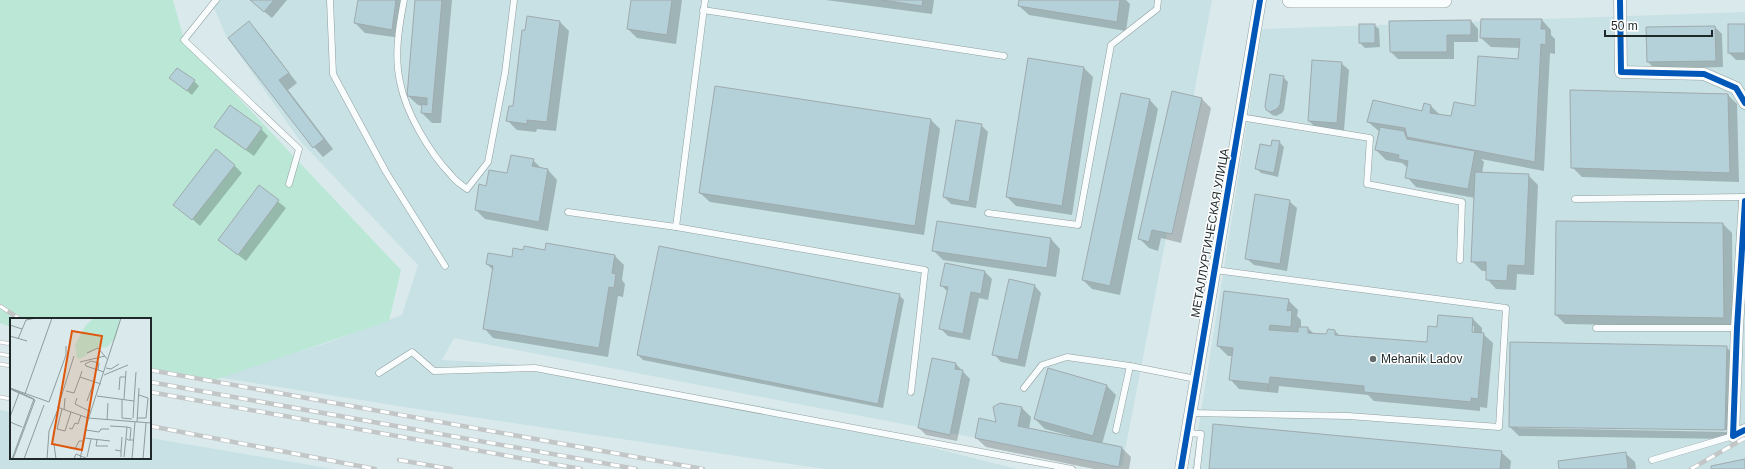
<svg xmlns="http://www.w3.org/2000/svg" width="1745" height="469" font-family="Arial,sans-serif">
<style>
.built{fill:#c7e1e4}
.green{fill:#bbe8d6}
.shadow{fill:#0003;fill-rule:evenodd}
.building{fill:#b4d0d8;stroke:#9faaad}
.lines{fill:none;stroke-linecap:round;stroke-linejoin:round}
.service-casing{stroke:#929e9f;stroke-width:7}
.minor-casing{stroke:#929e9f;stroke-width:13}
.tertiary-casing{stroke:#929e9f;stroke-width:16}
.service{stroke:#f9fcfc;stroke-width:6}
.minor{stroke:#f9fcfc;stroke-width:12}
.tertiary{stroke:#f9fcfc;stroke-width:15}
.rail-casing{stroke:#c2c6c7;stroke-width:4.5}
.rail{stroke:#fff;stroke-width:3;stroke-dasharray:9;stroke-linecap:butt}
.cycleway-casing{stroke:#fff;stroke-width:8}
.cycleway{stroke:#0057b8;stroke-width:6}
.poi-dot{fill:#606c6d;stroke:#fff;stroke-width:1.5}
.labels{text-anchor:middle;stroke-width:3;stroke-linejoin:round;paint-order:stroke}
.street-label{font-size:12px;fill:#1e2829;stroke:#fff}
.poi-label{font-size:12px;fill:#1e2829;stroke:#fff;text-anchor:start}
.inset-road{fill:none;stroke:#8f9c9d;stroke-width:1}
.view{fill:#de570d;fill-opacity:0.15;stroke:#de570d;stroke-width:2}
.inset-edge{fill:none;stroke:#1e2829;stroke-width:2}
</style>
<rect width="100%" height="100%" fill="#dae9eb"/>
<g class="built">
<path d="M211,0H1212L1122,466L454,338L442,360L515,364L778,409L1017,469H825L411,408L217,377L327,343L402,315L418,265L301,142L226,36Z"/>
<path d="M1745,12V469H1192L1262,29Z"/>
<path d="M0,410L11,412V458H150V438L333,469H0Z"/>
</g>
<path class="green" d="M0,0H173L184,40L401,270L389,321L212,381L150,370V319H11V327L0,323Z"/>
<g class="shadow">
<path d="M250,0H287L272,18Z"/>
<path d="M359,0H407L401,38L365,33L355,23Z"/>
<path d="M416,0H452L441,123H432L422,113L423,106L418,105L408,96Z"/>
<path d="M632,0H682L676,44L637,38L628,29Z"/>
<path d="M826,0H934L932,14Z"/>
<path d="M1020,0H1126L1130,4L1126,31L1029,15L1019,6Z"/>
<path d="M1542,20L1551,30V35L1555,39V54L1550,53L1544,171L1481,159L1484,162L1482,173L1528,175L1538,185L1534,275L1517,274L1516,290L1496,289L1487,279V271H1482L1472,261L1475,198L1416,187L1407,177L1408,168L1402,163L1386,160L1376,150L1380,132L1368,122L1422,112L1425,105L1431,106L1441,116L1452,117L1476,108L1519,60L1520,48L1491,47L1481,38Z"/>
<path d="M1471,21L1478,29V42H1454V59H1398L1391,52Z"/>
<path d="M560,22L569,31L556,131L537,129L536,132L517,130L508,121Z"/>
<path d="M249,23L258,32L297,83L288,90L333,149L323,157L314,147Z"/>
<path d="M1374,25L1379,29L1380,47L1365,48L1360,43Z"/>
<path d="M1745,25V60H1736L1729,53Z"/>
<path d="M1715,27L1722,34L1723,67L1655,69L1648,62L1647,28Z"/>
<path d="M1028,59L1084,68L1093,77L1072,215L1016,206L1007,197Z"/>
<path d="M1341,63L1349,70L1344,130L1316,128L1309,121Z"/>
<path d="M1283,77L1288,82L1284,110L1282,113L1276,116L1272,115L1267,110Z"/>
<path d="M171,78L194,81L199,86L192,95Z"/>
<path d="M1172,92L1202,99L1211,108L1181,243L1161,238L1158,251L1149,248L1140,239Z"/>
<path d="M1727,94L1737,104L1739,182L1582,177L1572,167Z"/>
<path d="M1149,99L1158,109L1120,295L1092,289L1083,280Z"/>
<path d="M931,120L940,129L924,235L710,202L700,193Z"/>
<path d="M981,125L988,132L976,208L951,204L944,197Z"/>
<path d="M216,127L261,129L268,136L254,156L223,134Z"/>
<path d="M1279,142L1284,147L1278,177L1261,173L1256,168L1271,147Z"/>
<path d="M533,160L542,169L548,170L557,180L548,231L485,219L476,210L487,187Z"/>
<path d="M235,166L242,173L200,226L181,209Z"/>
<path d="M260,187L286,208L246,261L219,240Z"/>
<path d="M1289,201L1297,208L1287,271L1254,265L1246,258Z"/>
<path d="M938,222L1051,239L1060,249L1056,277L943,260L933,250Z"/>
<path d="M1723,224L1732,233L1733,327L1565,324L1556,315Z"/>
<path d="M524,251L615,256L624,265L622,280L625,284L623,297L618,296L608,357L493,338L484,328L494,271L487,264L513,258Z"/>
<path d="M945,264L985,272L992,279L988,300L979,298L970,340L948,336L940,328L948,292L941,285Z"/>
<path d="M1034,285L1041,293L1025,367L1001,362L994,354Z"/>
<path d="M899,295L904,300L883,408L643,360L638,355Z"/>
<path d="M1288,300L1298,310L1297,316L1301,320V328H1308L1314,334L1327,335L1334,330L1340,336L1428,343L1438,328L1473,319L1482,328V333L1493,343L1487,408L1480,407V411L1374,401L1368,395L1279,386L1278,393L1239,389L1230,379L1233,356H1228L1218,346ZM1472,326H1474L1473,337H1471Z"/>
<path d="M1726,347L1736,356L1734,439L1519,436L1510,427ZM1518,426L1730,430V432L1518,428Z"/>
<path d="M956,364L970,379L957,441L926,435L919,428Z"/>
<path d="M1107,386L1116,395L1102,444L1122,448L1131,457L1129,469H1094L986,447L976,438L1022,408L1031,417L1029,429L1070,438L1071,436L1045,429L1035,419Z"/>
<path d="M1501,452L1511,461L1510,469H1210Z"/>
<path d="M1625,453L1635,462L1636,469H1560Z"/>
</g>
<g class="building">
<path d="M250,0H274L264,12Z"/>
<path d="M358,0H396L392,30L354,23Z"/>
<path d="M415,0H442L432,114L421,113L422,104L427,105V98L407,96Z"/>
<path d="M631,0H672L667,35L627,29Z"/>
<path d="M882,0H923L922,6Z"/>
<path d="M1019,0H1120L1117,22L1018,6Z"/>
<path d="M527,16L560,21L547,122L527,120V124L506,121L509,106H513L522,30H525Z"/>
<path d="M1481,19H1542L1541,29H1546V45L1541,44L1535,162L1407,137L1405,128L1367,122L1373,100L1422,111L1424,103L1431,105L1430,113L1451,116L1454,102L1475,106L1478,56L1518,59L1520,39L1480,38Z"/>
<path d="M1471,20V35H1447V52H1390L1389,21Z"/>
<path d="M249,21L289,73L279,80L324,139L313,148L228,38Z"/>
<rect x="1359" y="24" width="16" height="19"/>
<rect x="1728" y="24" width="17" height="29"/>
<path d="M1715,26L1716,61L1647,62L1646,27Z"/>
<path d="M1028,58L1084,67L1062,206L1006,197Z"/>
<path d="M1312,60L1342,62L1337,123L1308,121Z"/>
<path d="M177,68L195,80L187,91L169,78Z"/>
<path d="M1270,74L1284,76L1280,105L1277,109L1270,112L1266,110L1265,106Z"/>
<path d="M715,86L931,119L915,226L699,193Z"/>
<path d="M1570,90L1728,94L1730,173L1571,168Z"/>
<path d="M1172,91L1202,98L1172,234L1152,230L1149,242L1138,239Z"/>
<path d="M1121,93L1150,99L1110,286L1082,280Z"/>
<path d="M230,105L262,128L246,150L214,127Z"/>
<path d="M956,120L982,124L969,202L943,197Z"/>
<path d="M1380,127L1404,131L1407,139L1475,151L1468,189L1405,178L1408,161L1398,159L1399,155L1375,150Z"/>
<path d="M1272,140L1280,141L1274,173L1255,169L1260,144L1271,146Z"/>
<path d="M216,149L235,165L192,220L173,205Z"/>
<path d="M511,155L534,159L532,166L548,169L539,222L475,210L479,184L486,186L489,170L507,173Z"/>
<path d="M1475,172L1529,174L1525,266L1508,265L1507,281L1486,280V262H1471Z"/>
<path d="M259,185L279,200L238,255L218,240Z"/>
<path d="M1255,194L1290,200L1280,264L1245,259Z"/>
<path d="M937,221L1051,238L1047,268L932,251Z"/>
<path d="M1556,221L1723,223L1724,318L1555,315Z"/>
<path d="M546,243L615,255L612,273L616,274L614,288L609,287L599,348L483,329L493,266L486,264L488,253L512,257L513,248L523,250L524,246L545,250Z"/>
<path d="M659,246L900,294L878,404L637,355Z"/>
<path d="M945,263L985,271L981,294L971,292L963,334L939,329L948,287L940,286Z"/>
<path d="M1009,279L1035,285L1018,360L992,355Z"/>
<path d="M1224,291L1289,299L1287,311L1292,310L1291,327L1270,325L1269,330L1298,332V327H1308V333L1326,334L1328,329L1335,330V335L1427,342L1428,326L1437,327L1438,315L1473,318L1472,332L1484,333L1478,399L1471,398V402L1364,392V386L1270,377L1268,391V384L1229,380L1233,348L1217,346Z"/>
<path d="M1510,342L1727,346L1725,430L1509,427Z"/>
<path d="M932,358L956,363L955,369L963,370L950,435L918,428Z"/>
<path d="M1048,368L1107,385L1093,436L1034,419Z"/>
<path d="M1000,403L1022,407L1018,426L1122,447L1119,467L975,438L979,418L996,422L993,407Z"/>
<path d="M1213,424L1502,451L1500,469H1209Z"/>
<path d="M1626,452L1628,469H1559L1558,461Z"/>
<path d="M1745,459V469H1711V466Z"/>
</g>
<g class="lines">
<g class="service-casing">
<g id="service">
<path d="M216,0L184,40L299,149L289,184"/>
<path d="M330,0L333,74L386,172L445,266"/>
<path d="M404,0C399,26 394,55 400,82C406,113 429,152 451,175C455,181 462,185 467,189L488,162L505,73L514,0"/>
<path d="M703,10L1004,56"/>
<path d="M1240,117L1370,138L1367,184L1462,202L1460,260"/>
<path d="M1575,199L1745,197"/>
<path d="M568,212L676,227L705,0"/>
<path d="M988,213L1078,225L1111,45L1157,9L1158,0"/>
<path d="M676,227L925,270L911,392"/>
<path d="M1596,328H1737"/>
<path d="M379,373L412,352L434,371L535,368L1072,469"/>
<path d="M1024,388L1042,365L1067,357L1130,366L1196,379"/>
<path d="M1190,413L1348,416L1499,427L1506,308L1215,270"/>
<path d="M1116,430L1130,366"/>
<path d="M1187,433L1201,434L1197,469"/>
<path d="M1652,460L1733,436"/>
</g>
</g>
<g class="minor-casing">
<g id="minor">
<path d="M1620,0L1621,72L1704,74L1736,88L1745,103"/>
<path d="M1745,201L1737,328L1733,436L1745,430"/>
<path d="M1181,469L1260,0"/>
</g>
</g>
<g class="tertiary-casing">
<path id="tertiary" d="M1290,0H1444"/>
</g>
<use href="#service" class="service"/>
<use href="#minor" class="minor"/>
<use href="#tertiary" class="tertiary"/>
<g class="rail-casing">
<g id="rail">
<path d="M0,306L20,319"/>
<path d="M0,342L11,344"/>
<path d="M0,354L11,356"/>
<path d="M0,364L11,366"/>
<path d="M150,370L703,469"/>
<path d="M150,382L636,469"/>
<path d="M150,392L581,469"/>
<path d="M0,397L11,399"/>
<path d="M150,426L375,469"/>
<path d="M399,460L451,469"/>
<path d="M1691,469L1745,438"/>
</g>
</g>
<use href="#rail" class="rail"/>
<g class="cycleway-casing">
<g id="cycleway">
<path d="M1620,0L1621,72L1704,74L1736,88L1745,103"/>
<path d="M1745,201L1737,328L1733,436L1745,430"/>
<path d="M1181,469L1260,0"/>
</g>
</g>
<use href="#cycleway" class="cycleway"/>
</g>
<circle class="poi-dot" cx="1373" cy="359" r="4"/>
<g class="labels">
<g class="street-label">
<text transform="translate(1210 233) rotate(-80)" y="4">МЕТАЛЛУРГИЧЕСКАЯ УЛИЦА</text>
</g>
<g class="poi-label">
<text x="1381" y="363">Mehanik Ladov</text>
</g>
</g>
<g transform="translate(10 318)">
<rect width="141" height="141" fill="#dae9eb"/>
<path d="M84,0H111L105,21L97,29L88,30L70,41L67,40L65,27L76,7Z" fill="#bbe8d6"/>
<path class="inset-road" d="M0,7L12,11M0,18L17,23M8,21L16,2L26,0M77,35L88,30L98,42M70,44L95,38M96,50L101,51L109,46M88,52L89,45L81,43L75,46L76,48L94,54M72,53L70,59L91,66M94,57L118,47M0,70L39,84L56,37V28M0,70L24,81L2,141M0,71L25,82L3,141M109,72L110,59H116M56,73L64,75L70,59M15,76L42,0M87,78L124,83L123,100M67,80L65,86L81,94M112,81V100L122,101M114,81L116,53M77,83L84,64M124,83L126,54M47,89L78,100L141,105M48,89L64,38M52,91L47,111L55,113L61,94M54,92L55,80M0,99L9,75M127,100H136L138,80L129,77M97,102L98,85M0,104L12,109M127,104L129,70M100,108L117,109M59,110L62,111L65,105L68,106L71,97M76,112L89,114L91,111H99M74,120L100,123M87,122L86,128H98M120,122L121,110L117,109L116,120L118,122H124M105,132L111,133V139M111,133L112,119M77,139L81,121M114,139L116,120M14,141L34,87M37,141L39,113L48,91M46,141L44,126L65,131L69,123H74M64,141L66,136L78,141M70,141L78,102L111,0M122,141L125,104M133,141L136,105"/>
<path class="view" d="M62,13L92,18L72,132L42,126Z"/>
<rect width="141" height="141" class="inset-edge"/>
</g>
<path d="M1605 30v6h107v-6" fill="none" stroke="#1e2829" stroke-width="2"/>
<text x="1611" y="30" font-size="12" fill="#1e2829" stroke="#ffffff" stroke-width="3" paint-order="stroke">50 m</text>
</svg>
